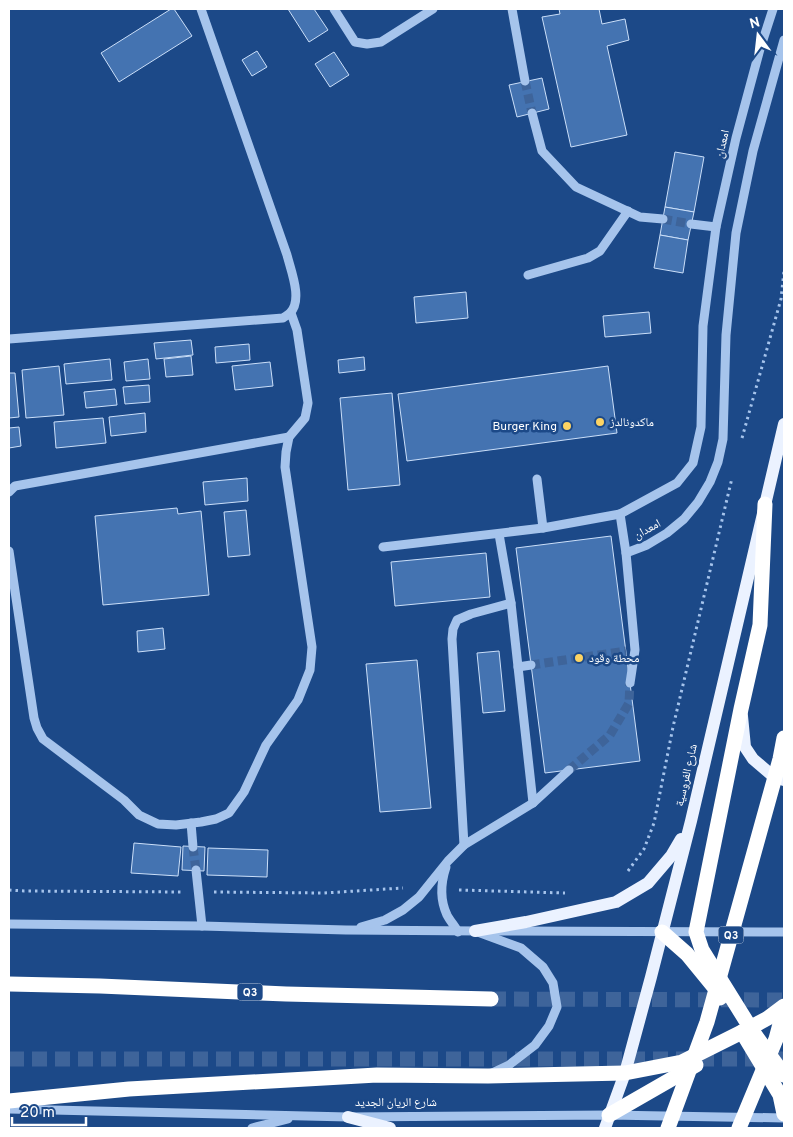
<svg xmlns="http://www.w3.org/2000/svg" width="793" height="1137" font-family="Overpass,'Noto Naskh Arabic',sans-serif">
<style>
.building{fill:#4473b1;stroke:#cbdff9}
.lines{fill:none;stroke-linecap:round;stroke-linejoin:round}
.minor-tunnel{stroke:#3e649a;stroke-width:9;stroke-dasharray:9 4.5;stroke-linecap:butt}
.highway-tunnel{stroke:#3e649a;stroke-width:15;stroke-dasharray:15 8;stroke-linecap:butt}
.path{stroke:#a6c4ec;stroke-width:3;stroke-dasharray:2.5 4;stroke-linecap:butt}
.minor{stroke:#a6c4ec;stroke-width:9}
.major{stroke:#ebf2ff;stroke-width:12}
.highway{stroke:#fff;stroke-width:15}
.highway-bridge{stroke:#fff;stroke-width:15}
.poi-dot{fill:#fcd363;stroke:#1c4988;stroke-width:2}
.labels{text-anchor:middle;stroke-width:5;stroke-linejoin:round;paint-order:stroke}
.shield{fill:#1c4988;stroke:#bbc8db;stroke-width:1}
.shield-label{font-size:11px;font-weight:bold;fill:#fff}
.street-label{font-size:12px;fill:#fff;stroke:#1c4988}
.poi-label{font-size:12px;fill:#fff;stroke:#1c4988;text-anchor:start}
</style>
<rect width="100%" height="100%" fill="#1c4988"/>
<g class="building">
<path d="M171,9H174L192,36L119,82L101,53Z"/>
<path d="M288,9H314L328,30L309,42Z"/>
<path d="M559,9H599L602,24L625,19L629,40L607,46L627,135L571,147L542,17L560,14Z"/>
<path d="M257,51L267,67L252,76L242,60Z"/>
<path d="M334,52L349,75L330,87L315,64Z"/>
<path d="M542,78L549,109L517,117L509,85Z"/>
<path d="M675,152L704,157L694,212L665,207Z"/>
<path d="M665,207L694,212L688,240L660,235Z"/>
<path d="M660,235L688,240L683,273L654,268Z"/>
<path d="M466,292L468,318L416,323L414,297Z"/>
<path d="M649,312L651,333L605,337L603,316Z"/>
<path d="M191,340L193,355L156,359L154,343Z"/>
<path d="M249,344L250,360L216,363L215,347Z"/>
<path d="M191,356L193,375L166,377L164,359Z"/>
<path d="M364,357L365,370L339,373L338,360Z"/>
<path d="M110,359L112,380L66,384L64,364Z"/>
<path d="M148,359L150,379L126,381L124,362Z"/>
<path d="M270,362L273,386L235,390L232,366Z"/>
<path d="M59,366L64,415L26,418L22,370Z"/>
<path d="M608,366L617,433L407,461L398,394Z"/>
<path d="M9,373H15L19,417L9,418Z"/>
<path d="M149,385L150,402L125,404L123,387Z"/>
<path d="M115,389L117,405L86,408L84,392Z"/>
<path d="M392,393L400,485L348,490L340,398Z"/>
<path d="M145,413L146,432L111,436L109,417Z"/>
<path d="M103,418L106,443L56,448L54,422Z"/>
<path d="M19,427L21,446L9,448V428Z"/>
<path d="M247,478L248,501L205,505L203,482Z"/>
<path d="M177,508L178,514L201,511L209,595L103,605L95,516Z"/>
<path d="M246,510L250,555L228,557L224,512Z"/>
<path d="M611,536L640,761L545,773L516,548Z"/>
<path d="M486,553L490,597L395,606L391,562Z"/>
<path d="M163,628L165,649L138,652L137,631Z"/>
<path d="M499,651L505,711L483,713L477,653Z"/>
<path d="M417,660L431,808L380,812L366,664Z"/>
<path d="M134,843L181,847L178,876L131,873Z"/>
<path d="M183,846L205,847L204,871L182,870Z"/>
<path d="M208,848L268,850L267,877L207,875Z"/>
</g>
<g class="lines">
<g class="minor-tunnel">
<path d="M525,81L532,113"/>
<path d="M663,219L691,224"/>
<path d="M531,665L626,651"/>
<path d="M569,770L610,735L629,703L630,683"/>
<path d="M193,847L196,870"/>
</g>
<g class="highway-tunnel">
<path d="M491,999L784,1000"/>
<path d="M9,1059H784"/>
</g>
<g class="path">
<path d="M742,438L781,299L784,271"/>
<path d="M628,871L644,849L654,823L673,727L732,478"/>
<path d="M9,890L24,891L183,892"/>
<path d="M459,890L565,893"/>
<path d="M214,892L324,893L403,888"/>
</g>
<g class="minor">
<path d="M334,9L355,42L367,44L381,42L433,9"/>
<path d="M512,9L525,81"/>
<path d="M532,113L542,151L576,187L640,217L663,219"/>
<path d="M691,224L716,227"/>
<path d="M528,275L588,258L600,251L628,211"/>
<path d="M9,339L283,318C286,316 288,315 290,313C303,300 291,271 287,255L201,9"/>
<path d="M537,479L543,528"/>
<path d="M9,492L15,486L289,437"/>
<path d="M499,534L511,603L533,803"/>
<path d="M383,547L543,528L620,514"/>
<path d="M9,551L34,718L37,728L43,739L124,800L139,815L158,824L176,825L201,822L216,819L229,813L244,792L266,745L298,700L310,670L312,647L285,467L286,452L289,437L305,418L308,403L297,330L291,313"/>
<path d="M626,553L647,545L667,533L684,519L698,502L710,482L718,462L723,439L726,335L736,233L753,151L784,40"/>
<path d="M518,667L531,665"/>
<path d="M630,683L635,650L626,553L620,514L677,483L693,463L701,427L703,326L716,227L736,138L760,49L773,9"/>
<path d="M191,823L193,847"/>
<path d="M464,845L452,639L453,629L457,620L471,614L511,603"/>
<path d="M446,867C441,882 440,900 447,915C450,921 455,926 458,932"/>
<path d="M196,870L202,926"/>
<path d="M9,924L202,926L346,930L481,931"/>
<path d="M361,927L385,920L403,910L419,897L448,861L464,845L533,803L569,770"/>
<path d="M475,931L521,948L543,967L553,983L557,1007L549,1026L535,1045L509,1065L492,1073"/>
<path d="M496,931L784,932"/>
<path d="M9,1109L348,1117L609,1115L784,1118"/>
<path d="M252,1128L288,1119"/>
</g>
<g class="major">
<path d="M742,716L745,747L753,759L774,777L784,780"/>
<path d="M475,931L526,922L616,902L648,883L671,856L681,839"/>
<path d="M348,1117L390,1128"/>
<path d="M605,1128L625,1073L651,977L691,821L784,424"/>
</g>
<g class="highway">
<path d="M765,504L760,625L741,709L696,932L702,950L753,1032L784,1075"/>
<path d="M662,932L687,954L714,987L720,998"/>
<path d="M9,984L100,986L286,994L491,999"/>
<path d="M742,1032L780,1095L784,1114"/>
<path d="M9,1101L129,1089L377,1075L488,1076L625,1073L682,1062L742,1032L768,1018L784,1006"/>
<path d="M609,1115L696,1065"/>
</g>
<g class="highway-bridge">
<path d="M668,1128L707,1022L780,759L784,738"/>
<path d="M739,1128L776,1039L784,1009"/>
</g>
</g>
<g class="poi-dot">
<circle cx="600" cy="422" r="5"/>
<circle cx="567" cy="426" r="5"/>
<circle cx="579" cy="658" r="5"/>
</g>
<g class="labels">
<g class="shield">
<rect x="718.5" y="926.5" width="25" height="17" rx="4"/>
<rect x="237.5" y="983.5" width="25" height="17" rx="4"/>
</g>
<g class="shield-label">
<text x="731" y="939">Q3</text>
<text x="250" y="996">Q3</text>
</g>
<g class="street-label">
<text transform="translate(722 144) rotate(-77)" y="4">امعدان</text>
<text transform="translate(647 529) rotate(-29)" y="4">امعدان</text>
<text transform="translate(686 775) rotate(-77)" y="4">شارع الفروسية</text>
<text x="396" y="1106">شارع الريان الجديد</text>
</g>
<g class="poi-label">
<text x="610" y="426">ماكدونالدز</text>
<text x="557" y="430" text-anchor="end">Burger King</text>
<text x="589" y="662">محطة وقود</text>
</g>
</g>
<rect width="793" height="1137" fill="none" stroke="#ffffff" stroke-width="20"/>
<g transform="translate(758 35) rotate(345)" stroke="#1c4988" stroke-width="4" paint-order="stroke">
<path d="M0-4L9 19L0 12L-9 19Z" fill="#ffffff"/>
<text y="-8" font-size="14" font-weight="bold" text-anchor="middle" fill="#ffffff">N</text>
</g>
<path d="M12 1117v8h74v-8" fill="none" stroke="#ffffff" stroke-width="2.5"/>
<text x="20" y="1117" font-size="15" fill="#ffffff" stroke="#1c4988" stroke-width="4" paint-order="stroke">20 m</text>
</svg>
